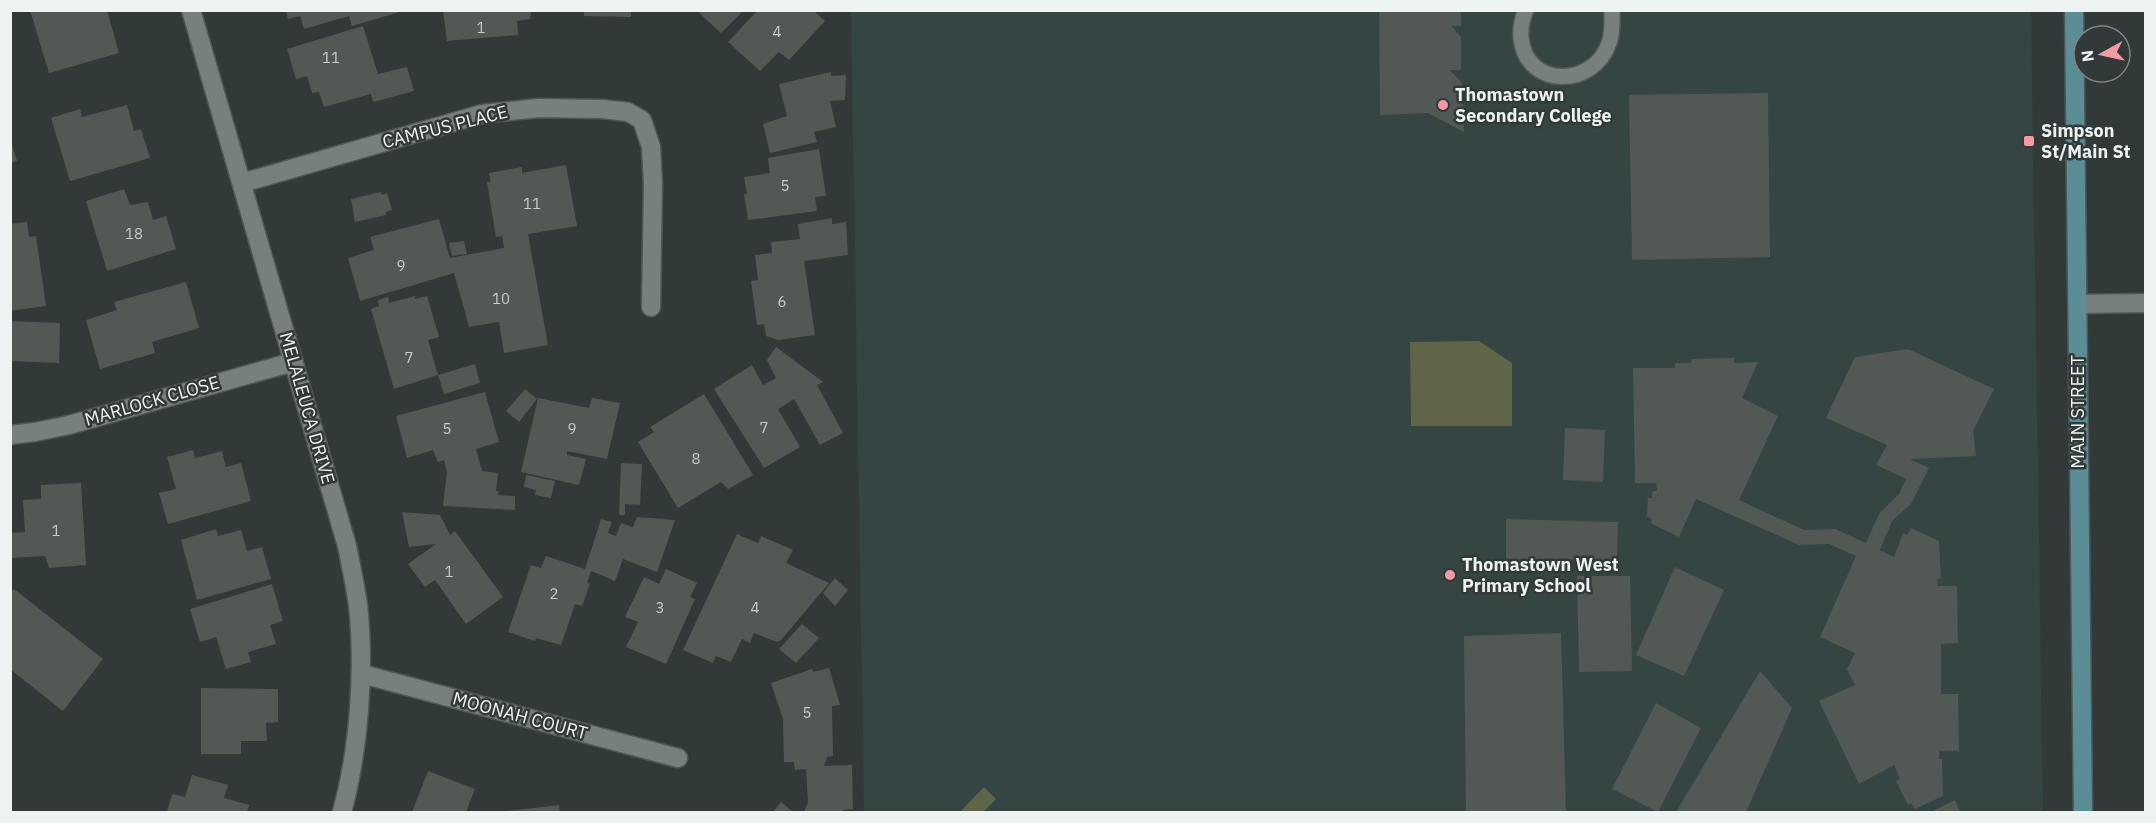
<svg xmlns="http://www.w3.org/2000/svg" width="2156" height="823" font-family="'IBM Plex Sans',sans-serif">
<style>
.built{fill:#354543}
.green{fill:#5f6546}
.building{fill:#525853}
.lines{fill:none;stroke-linecap:round;stroke-linejoin:round}
.lane-casing{stroke:#505857;stroke-width:18}
.street-casing{stroke:#505857;stroke-width:21}
.secondary-casing{stroke:#505857;stroke-width:21}
.lane{stroke:#77807f;stroke-width:15}
.street{stroke:#77807f;stroke-width:18}
.secondary{stroke:#5a8d96;stroke-width:18}
.poi-dot{fill:#f49aa3;stroke:#323a39;stroke-width:2}
.labels{text-anchor:middle;stroke-width:5;stroke-linejoin:round;paint-order:stroke}
.number-label{font-size:15px;fill:#c6ccca}
.poi-label{font-size:18px;font-weight:bold;fill:#edf3f2;stroke:#323a39;text-anchor:start}
.street-label{font-size:18px;fill:#edf3f2;stroke:#323a39}
</style>
<rect width="100%" height="100%" fill="#323a39"/>
<path class="built" d="M851,11H2031L2043,812H864Z"/>
<g class="green">
<path d="M1479,341L1512,363V426H1411L1410,342Z"/>
<path d="M984,787L996,799L983,812H960Z"/>
</g>
<g class="building">
<path d="M30,10H107L119,53L49,73Z"/>
<path d="M286,10H403V11L352,26L349,16L304,29L300,16L288,19Z"/>
<path d="M443,10H531L530,19L517,21L518,35L447,41Z"/>
<path d="M584,10H631V17L584,16Z"/>
<path d="M696,10H744L721,33Z"/>
<path d="M758,10H813L825,21L789,60L779,52L760,71L728,42Z"/>
<path d="M1379,10H1461V26H1451L1461,37V70H1450L1462,83L1464,132L1428,113L1380,115Z"/>
<path d="M363,26L378,74L407,67L414,91L373,102L371,94L324,107L319,92L312,93L307,76L296,79L287,49Z"/>
<path d="M831,72V76L846,75L845,100L830,101L836,127L814,132L817,142L770,153L763,124L787,116L779,84Z"/>
<path d="M1768,93L1770,257L1632,260L1629,95Z"/>
<path d="M127,105L134,131L141,129L150,158L70,181L51,118L80,109L82,117Z"/>
<path d="M10,139L17,161L10,163Z"/>
<path d="M819,149L826,196L815,197L817,211L748,220L744,194H747L744,177L770,173L768,158Z"/>
<path d="M566,165L577,226L528,234L548,345L504,353L499,322L469,327L454,273L360,301L348,258L374,250L370,237L439,219L450,258L504,248L502,236L496,237L487,182H491L489,173L522,167V173Z"/>
<path d="M124,189L130,205L148,202L153,220L166,216L176,249L107,271L86,201Z"/>
<path d="M381,192L382,195L387,193L392,210L386,212V215L355,222L351,199Z"/>
<path d="M832,218V224L846,222L848,255L804,261L815,335L778,340L766,336L764,324L757,325L751,281L758,280L755,255L772,253L771,242L800,239L798,224Z"/>
<path d="M27,222L29,237L36,236L46,306L10,311V224Z"/>
<path d="M464,241L467,254L452,256L449,243Z"/>
<path d="M186,282L199,328L152,342L155,353L100,369L86,320L117,310L114,302Z"/>
<path d="M415,296V299L427,296L439,337L428,340L438,375L475,364L480,383L444,394L438,375L394,389L371,309L379,306L378,300L388,297L389,303Z"/>
<path d="M10,321L60,323L59,363L10,361Z"/>
<path d="M776,347L823,382L817,385L843,433L820,445L794,399L778,409L800,447L764,468L714,389L752,365L763,385L776,378L767,360Z"/>
<path d="M1908,349L1994,389L1973,431L1976,456L1910,459L1929,468L1911,504L1892,521L1880,550L1894,557L1903,533L1907,535L1911,528L1939,541L1941,578L1937,579L1938,586H1957L1958,643L1941,644V694H1958L1959,751H1939V759H1942L1943,796L1915,809L1911,803L1908,805L1896,781L1900,779L1894,765L1859,784L1819,701L1855,685L1847,669L1855,653L1820,637L1856,556L1829,544L1799,545L1696,499L1679,537L1652,524L1651,518L1647,517L1648,498H1652V492L1657,490L1656,483H1635L1633,368H1675V363H1691L1692,359L1734,358V363L1758,362L1742,398L1778,416L1739,500L1804,530L1835,529L1866,543L1879,514L1899,494L1906,479L1876,465L1887,445L1826,418L1855,357Z"/>
<path d="M525,389L537,399L519,422L506,411Z"/>
<path d="M485,392L499,442L476,449L482,471L498,473L496,491H499L498,495L515,496V510L443,506L447,472L444,460L438,462L433,450L407,458L396,416Z"/>
<path d="M704,394L753,475L728,489L721,482L678,508L638,442L654,432L650,427Z"/>
<path d="M538,398L589,408L592,398L620,403L607,459L567,451V455L586,459L579,485L521,472Z"/>
<path d="M1565,428L1605,430L1603,482L1563,480Z"/>
<path d="M193,450L195,458L222,451L226,467L241,463L251,501L168,524L159,493L176,489L167,457Z"/>
<path d="M621,463L642,464L640,505L625,504V515H619Z"/>
<path d="M526,475L555,481L551,498L535,495L536,490L524,487Z"/>
<path d="M81,483L86,565L49,568L45,556L10,558V533L25,532L23,500L41,499V485Z"/>
<path d="M402,512L440,515L450,535L455,531L503,597L466,624L435,580L425,587L408,564L436,544L409,547Z"/>
<path d="M637,517L675,520L657,572L623,559L615,581L591,571L587,583L590,584L582,606L575,604L561,645L536,638L535,641L508,632L531,565L541,568L546,556L585,569L601,519L612,522L608,533L616,536L621,523L633,527Z"/>
<path d="M1506,519L1618,522L1617,560L1506,559Z"/>
<path d="M216,529L218,536L241,530L247,551L262,547L271,579L197,600L181,540Z"/>
<path d="M737,534L758,543L761,536L793,550L786,563L829,583L781,640L777,642L754,633L750,643L742,639L731,662L716,656L713,663L683,650Z"/>
<path d="M1675,567L1724,590L1684,676L1636,655Z"/>
<path d="M666,569L697,583L690,597L695,599L666,664L626,647L638,622L625,617L644,577L659,584Z"/>
<path d="M1577,576H1630L1632,671L1579,672Z"/>
<path d="M835,578L848,590L835,606L823,593Z"/>
<path d="M272,584L283,621L270,625L276,644L248,652L251,662L226,669L216,637L200,642L190,609Z"/>
<path d="M14,589L103,659L63,711L10,669V593Z"/>
<path d="M802,624L819,638L796,663L779,649Z"/>
<path d="M1561,633L1566,812H1466L1464,636Z"/>
<path d="M829,668L840,705L832,706L833,756L827,757L824,766L852,765L853,809L843,810V812H804L808,802L806,769L795,770L794,762H784L783,719L771,683L812,669L813,672Z"/>
<path d="M1760,671L1792,708L1746,812H1676Z"/>
<path d="M201,688L278,689V722L266,723L267,741H241V754H201Z"/>
<path d="M1656,703L1701,728L1658,812L1612,789Z"/>
<path d="M428,771L475,789L466,812H412Z"/>
<path d="M192,775L228,785L224,798L249,805L247,812H167L172,794L185,797Z"/>
<path d="M1955,800L1960,812H1931Z"/>
<path d="M781,802L793,812H773Z"/>
<path d="M559,805L560,812H508V811Z"/>
</g>
<g class="lines">
<g class="lane-casing">
<path id="lane" d="M1526,10C1522,19 1520,28 1521,38C1526,89 1594,88 1609,43C1613,33 1612,21 1612,10"/>
</g>
<g class="street-casing">
<g id="street">
<path d="M191,10L347,546C351,565 355,585 358,605C365,670 359,750 342,812"/>
<path d="M242,183L482,114L539,108L602,109L628,112L642,120L651,147L653,184L651,307"/>
<path d="M2078,304L2146,303"/>
<path d="M10,435L35,432L69,425L293,362"/>
<path d="M362,674L678,758"/>
</g>
</g>
<g class="secondary-casing">
<path id="secondary" d="M2074,10L2083,812"/>
</g>
<use href="#lane" class="lane"/>
<use href="#street" class="street"/>
<use href="#secondary" class="secondary"/>
</g>
<g class="poi-dot">
<circle cx="1443" cy="105" r="6"/>
<rect x="2023" y="135" width="12" height="12" rx="3"/>
<circle cx="1450" cy="575" r="6"/>
</g>
<g class="labels">
<g class="number-label">
<text x="481" y="33">1</text>
<text x="777" y="37">4</text>
<text x="331" y="63">11</text>
<text x="785" y="191">5</text>
<text x="532" y="209">11</text>
<text x="134" y="239">18</text>
<text x="401" y="271">9</text>
<text x="501" y="304">10</text>
<text x="782" y="307">6</text>
<text x="409" y="363">7</text>
<text x="764" y="433">7</text>
<text x="447" y="434">5</text>
<text x="572" y="434">9</text>
<text x="696" y="464">8</text>
<text x="56" y="536">1</text>
<text x="449" y="577">1</text>
<text x="554" y="599">2</text>
<text x="660" y="613">3</text>
<text x="755" y="613">4</text>
<text x="807" y="718">5</text>
</g>
<g class="poi-label">
<text x="1455" y="101">Thomastown<tspan x="1455" dy="21">Secondary College</tspan></text>
<text x="2041" y="137">Simpson<tspan x="2041" dy="21">St/Main St</tspan></text>
<text x="1462" y="571">Thomastown West<tspan x="1462" dy="21">Primary School</tspan></text>
</g>
<g class="street-label">
<text transform="translate(445 127) rotate(-14)" y="6">CAMPUS PLACE</text>
<text transform="translate(152 401) rotate(-16)" y="6">MARLOCK CLOSE</text>
<text transform="translate(307 408) rotate(74)" y="6">MELALEUCA DRIVE</text>
<text transform="translate(2078 412) rotate(-90)" y="6">MAIN STREET</text>
<text transform="translate(520 716) rotate(15)" y="6">MOONAH COURT</text>
</g>
</g>
<rect width="2156" height="823" fill="none" stroke="#edf3f2" stroke-width="24"/>
<g transform="translate(2102 54) rotate(262)"><circle r="28" fill="#323a39" stroke="#7d8483" stroke-width="1.5"/>
<path d="M0-4.5L10 22L0 15L-10 22Z" fill="#f49aa3"/>
<text y="-9" font-size="16" font-weight="bold" text-anchor="middle" fill="#edf3f2">N</text>
</g>
</svg>
